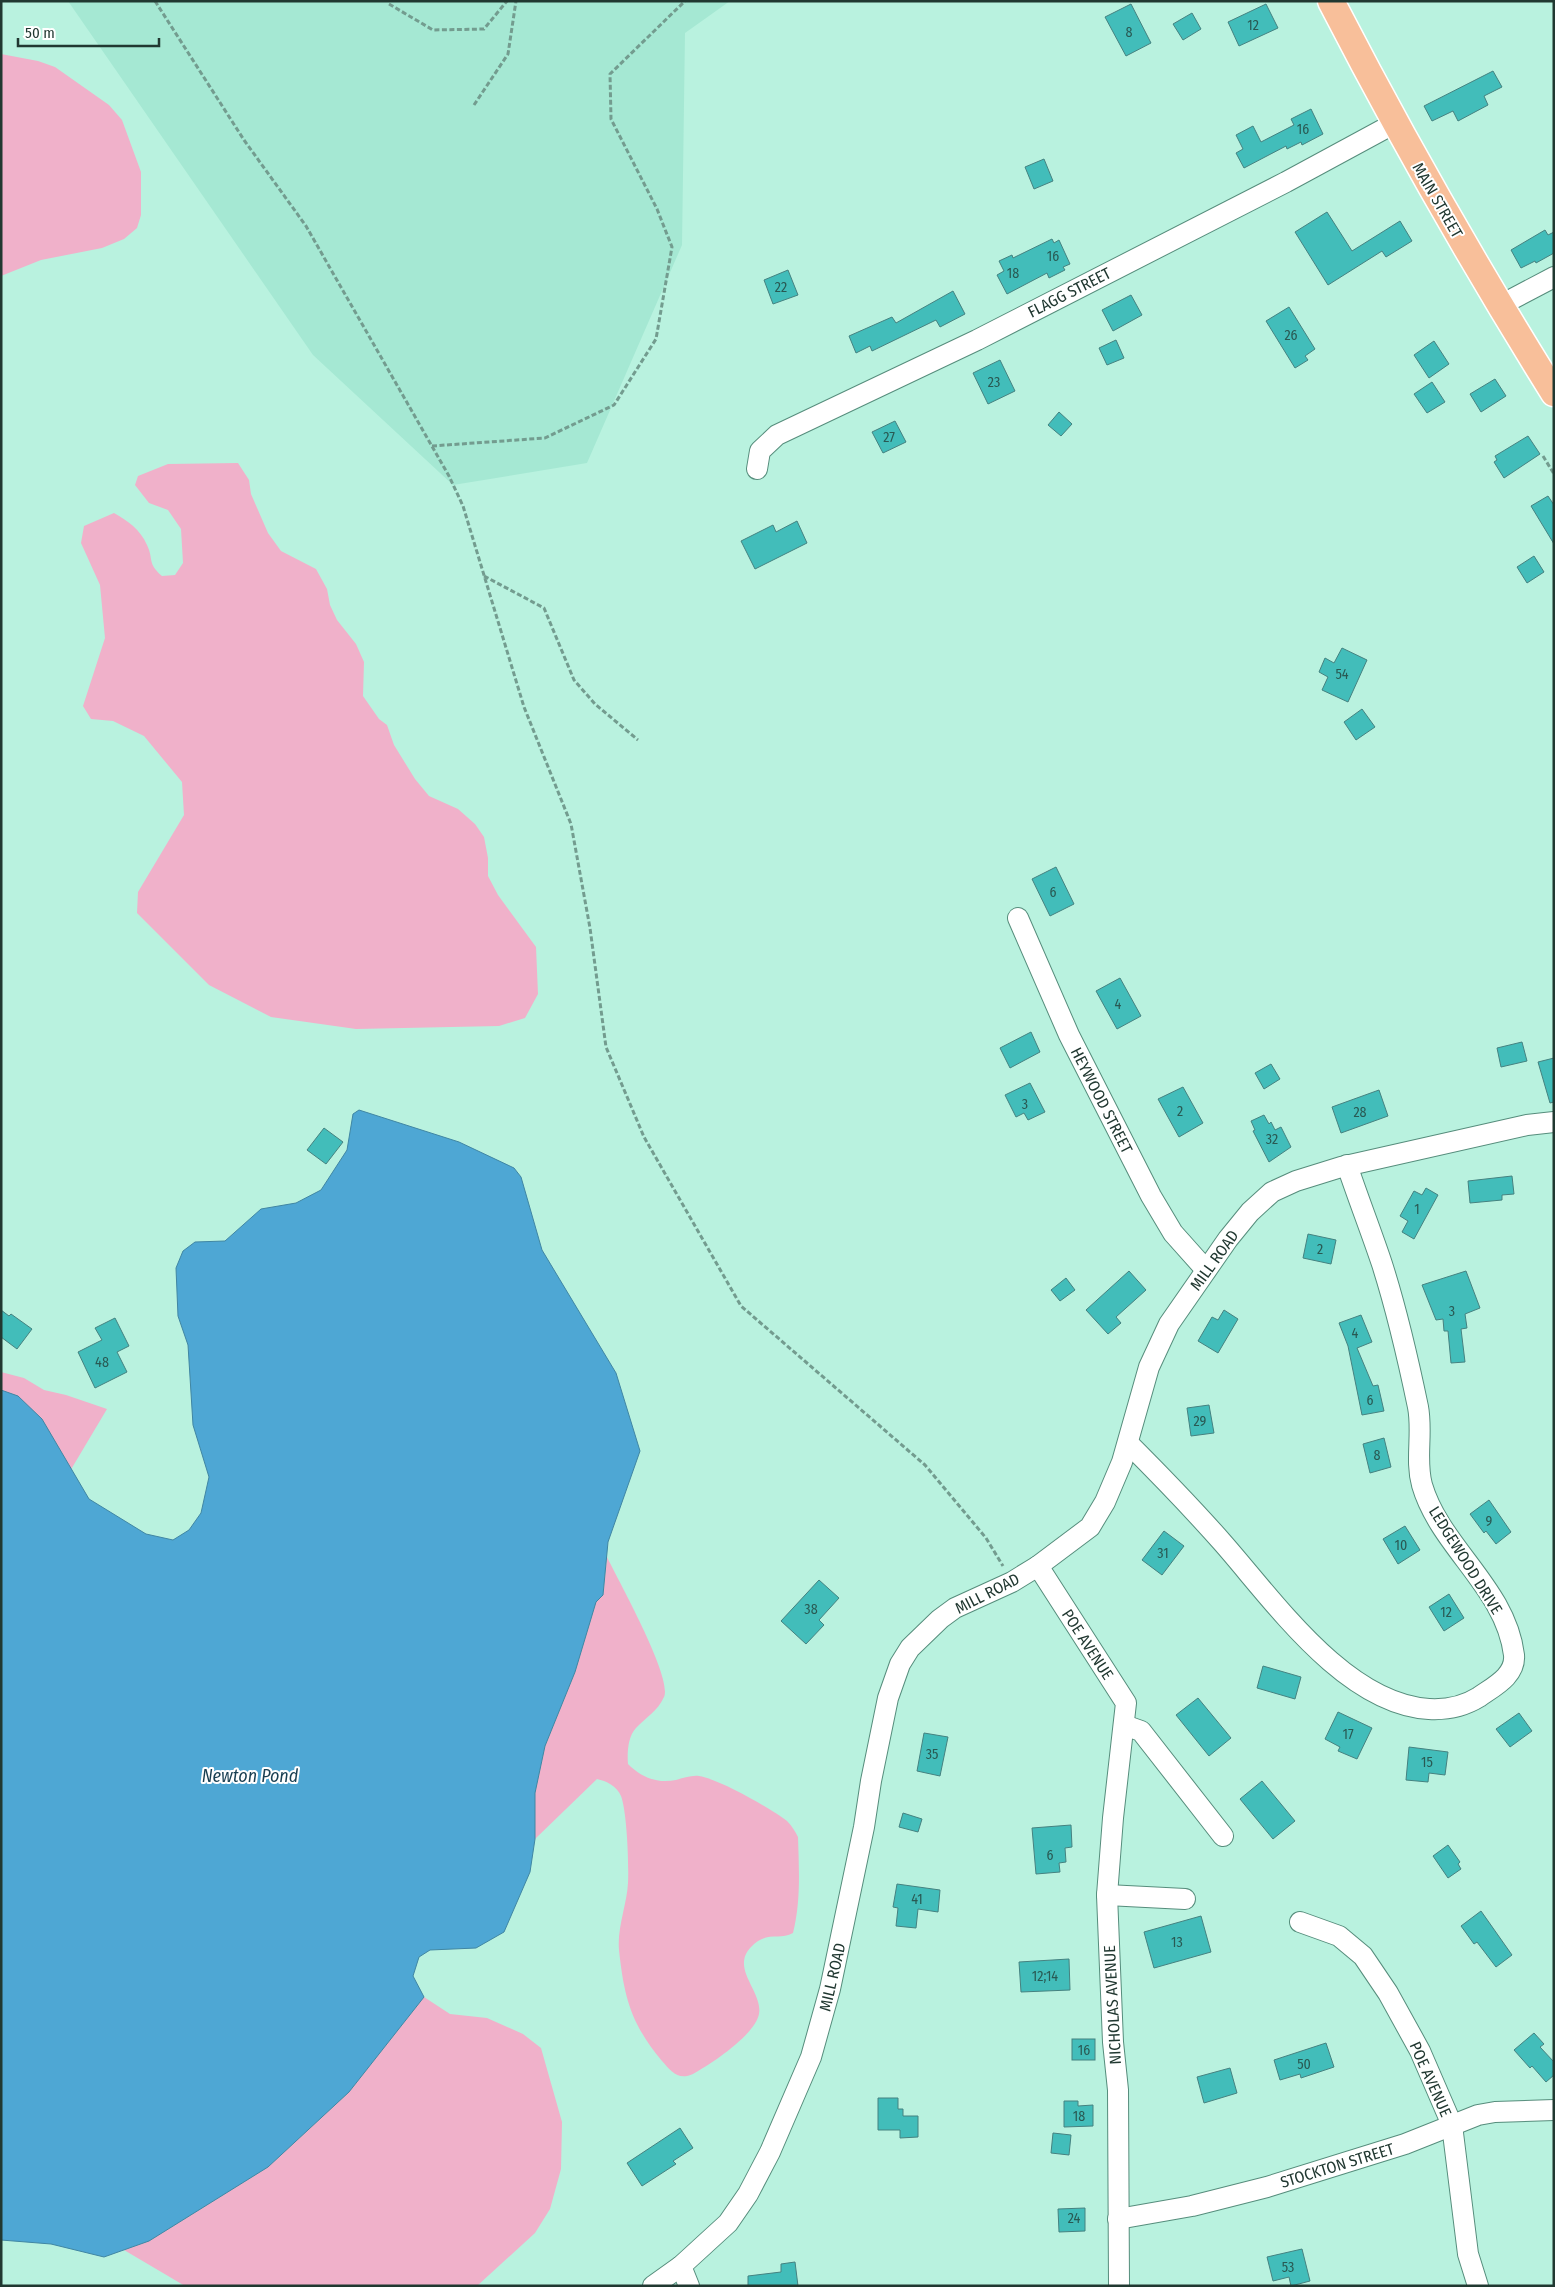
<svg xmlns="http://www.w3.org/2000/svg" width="1555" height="2287" font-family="'Fira Sans Condensed',sans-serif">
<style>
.built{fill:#a5e8d3}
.green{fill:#f0b1ca}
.water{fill:#4ea7d4;stroke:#4086a3}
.building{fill:#42bdba;stroke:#458280}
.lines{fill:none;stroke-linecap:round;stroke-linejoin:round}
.minor-casing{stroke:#568d7c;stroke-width:22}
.major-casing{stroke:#fff;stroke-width:29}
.path{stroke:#739c8f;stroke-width:3;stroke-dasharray:5 2.5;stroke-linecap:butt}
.minor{stroke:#fff;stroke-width:20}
.major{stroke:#f8bf9a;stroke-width:26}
.labels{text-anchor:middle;stroke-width:4;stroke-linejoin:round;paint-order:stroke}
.number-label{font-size:14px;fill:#295953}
.street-label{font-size:16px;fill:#213831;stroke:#fff}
.water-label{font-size:18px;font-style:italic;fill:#183f52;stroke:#fff}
</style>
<rect width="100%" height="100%" fill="#b9f2df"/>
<path class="built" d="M68,1H730L685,33L682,245L587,463L453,485L313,355Z"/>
<g class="green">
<path d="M1,54L38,61L55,67L109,105L122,120L141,172V215L137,228L124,239L102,248L41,260L1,276Z"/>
<path d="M238,463L249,480L251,494L268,533L281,551L316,569L327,589L330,605L337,620L356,644L364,662L363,696L379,719L387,725L394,745L415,779L429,796L458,809L475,824L484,837L488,858V876L498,895L536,947L538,994L525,1018L499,1026L356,1029L271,1017L209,985L137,913L138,892L184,815L182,782L144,736L113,721L91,719L83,706L105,638L100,585L81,543L84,526L114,513C128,521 140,529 147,545C154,560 147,563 162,576L175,575L183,563L181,529L168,510L149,503L135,485L138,476L168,464Z"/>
<path d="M1,1372L24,1378L44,1390L66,1395L107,1409L1,1587Z"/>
<path d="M607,1557C618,1580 673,1678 664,1697C657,1712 646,1717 636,1728C628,1736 627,1753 628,1764C641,1777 657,1784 676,1780C683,1778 692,1775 699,1776C719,1779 770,1808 787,1821C792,1826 795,1831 798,1837C799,1869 801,1901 793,1933C779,1941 767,1930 751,1947C730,1969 763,1991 759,2014C755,2035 711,2064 693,2074C678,2081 671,2071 662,2061C631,2024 624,1997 619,1950C617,1928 627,1904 628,1883C629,1864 627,1812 621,1796C617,1786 606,1781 597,1779L535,1839V1793L545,1746L575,1672L596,1602L603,1595Z"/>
<path d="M424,1997L450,2014L487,2018L523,2034L541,2048L562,2122L561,2169L550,2209L535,2233L477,2286H185L124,2250L149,2241L268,2167L349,2092Z"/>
</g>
<path class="water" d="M359,1110L459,1142L514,1168L521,1177L542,1250L616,1373L640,1451L608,1542L603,1595L596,1602L575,1672L545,1746L535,1793V1839L530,1872L504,1932L476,1948L430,1950L419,1957L413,1976L424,1997L349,2092L268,2167L149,2241L104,2257L51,2244L1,2240V1390L18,1396L42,1419L89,1499L146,1534L173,1540L189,1530L201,1513L209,1477L193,1425L188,1345L178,1316L176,1268L183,1251L195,1242L225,1241L261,1209L296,1203L321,1190L347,1150L353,1114Z"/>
<g class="building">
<path d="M1131,4L1151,43L1126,56L1105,17Z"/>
<path d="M1266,4L1278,28L1239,46L1228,22Z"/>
<path d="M1192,13L1201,29L1183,40L1173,24Z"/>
<path d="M1493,71L1502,87L1484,96L1488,105L1458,121L1453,111L1432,121L1424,106Z"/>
<path d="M1311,109L1323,134L1302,145L1301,142L1287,149L1286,146L1244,168L1236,153L1243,149L1236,135L1253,126L1261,142L1294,125L1291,119Z"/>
<path d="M1044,159L1053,181L1034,189L1025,167Z"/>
<path d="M1327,212L1352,251L1400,221L1412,241L1386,257L1382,251L1328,285L1295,232Z"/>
<path d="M1545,230L1548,235L1554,232V253L1536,263L1535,261L1521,268L1511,250Z"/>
<path d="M1052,239L1054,243L1059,240L1070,264L1063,267L1065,270L1049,278L1047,273L1007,294L997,275L1004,271L999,261L1012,255L1013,258Z"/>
<path d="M788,270L798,295L773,304L764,280Z"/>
<path d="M953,291L965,314L940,327L936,320L872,351L870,346L856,353L849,336L892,317L896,323Z"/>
<path d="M1131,295L1142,315L1113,331L1102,310Z"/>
<path d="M1289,307L1315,349L1305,356L1308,360L1295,368L1266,321Z"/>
<path d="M1116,340L1124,358L1107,365L1099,348Z"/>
<path d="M1434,341L1449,364L1429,378L1414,355Z"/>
<path d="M1000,360L1015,391L988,404L973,373Z"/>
<path d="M1495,379L1506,396L1481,412L1470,394Z"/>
<path d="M1432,382L1445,402L1427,413L1414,394Z"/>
<path d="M1059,412L1072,424L1061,436L1048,425Z"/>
<path d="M895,421L906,442L883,453L872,432Z"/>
<path d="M1528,436L1540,454L1504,478L1494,462L1497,460L1495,456Z"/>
<path d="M1548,496L1554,505V544L1531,506Z"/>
<path d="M797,521L807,543L755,569L741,541L773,525L776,532Z"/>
<path d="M1534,556L1544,572L1527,583L1517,567Z"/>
<path d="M1342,648L1367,660L1348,702L1322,690L1328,677L1319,672L1325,658L1334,663Z"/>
<path d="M1362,709L1375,727L1356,740L1344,722Z"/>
<path d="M1056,867L1074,904L1050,916L1032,879Z"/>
<path d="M1120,978L1141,1016L1117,1029L1096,991Z"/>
<path d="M1031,1032L1040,1052L1010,1068L1000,1048Z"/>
<path d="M1522,1042L1527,1061L1501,1067L1497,1048Z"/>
<path d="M1554,1058V1102L1550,1103L1538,1062Z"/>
<path d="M1271,1064L1280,1079L1264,1089L1255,1073Z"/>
<path d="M1030,1083L1045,1112L1028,1120L1024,1113L1016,1117L1005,1095Z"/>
<path d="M1183,1087L1203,1123L1179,1137L1158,1099Z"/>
<path d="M1379,1090L1388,1116L1341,1133L1332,1107Z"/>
<path d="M1264,1115L1269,1124L1271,1122L1275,1130L1281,1127L1291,1147L1269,1162L1253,1131L1255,1130L1251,1121Z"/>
<path d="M324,1128L343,1142L326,1164L307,1150Z"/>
<path d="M1512,1176L1514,1194L1502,1195V1200L1470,1203L1468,1181Z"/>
<path d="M1426,1188L1438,1195L1414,1239L1402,1232L1408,1221L1400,1216L1414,1191L1422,1195Z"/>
<path d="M1308,1234L1336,1240L1331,1264L1303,1258Z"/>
<path d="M1129,1271L1146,1290L1116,1317L1121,1323L1108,1334L1086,1310Z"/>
<path d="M1466,1271L1480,1308L1465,1314L1467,1328L1461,1329L1465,1362L1451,1363L1448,1331H1444L1443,1319L1436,1320L1422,1285Z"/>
<path d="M1066,1278L1075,1290L1060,1301L1051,1290Z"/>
<path d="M1,1310L9,1316L11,1314L32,1329L17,1349L1,1337Z"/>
<path d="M1224,1310L1238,1319L1218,1353L1198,1341L1212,1317L1218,1320Z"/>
<path d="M1361,1315L1372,1342L1357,1348L1373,1386L1378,1385L1384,1411L1362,1415L1348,1346L1339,1323Z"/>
<path d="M115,1318L129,1346L117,1352L127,1372L95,1388L78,1352L102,1340L95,1328Z"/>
<path d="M1209,1405L1214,1433L1191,1436L1187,1408Z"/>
<path d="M1384,1438L1391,1467L1370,1473L1363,1444Z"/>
<path d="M1489,1500L1511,1532L1496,1544L1486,1531L1484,1533L1470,1514Z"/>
<path d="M1405,1526L1420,1550L1398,1564L1383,1539Z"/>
<path d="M1164,1531L1184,1546L1162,1575L1142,1560Z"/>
<path d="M819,1580L839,1598L819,1620L824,1625L806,1644L781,1621Z"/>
<path d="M1449,1594L1464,1618L1444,1631L1429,1607Z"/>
<path d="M1263,1666L1301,1677L1295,1699L1257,1688Z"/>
<path d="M1198,1698L1231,1738L1209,1756L1176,1715Z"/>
<path d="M1338,1712L1372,1728L1357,1759L1338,1751L1340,1747L1325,1739Z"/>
<path d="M1519,1713L1532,1731L1510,1747L1496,1729Z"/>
<path d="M924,1733L948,1737L940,1776L917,1771Z"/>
<path d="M1409,1747L1448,1752L1445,1775L1429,1773L1428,1782L1406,1780Z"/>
<path d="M1262,1781L1295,1821L1273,1839L1240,1799Z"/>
<path d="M903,1813L922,1819L918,1832L899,1827Z"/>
<path d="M1071,1825L1072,1847L1065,1848L1066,1862L1059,1863L1060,1872L1036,1874L1032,1828Z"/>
<path d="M1448,1845L1460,1862L1458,1864L1461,1869L1448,1878L1433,1856Z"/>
<path d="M897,1884L940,1890L938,1912L918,1909L916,1928L896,1926L898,1908L893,1907Z"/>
<path d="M1481,1911L1512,1955L1496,1967L1477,1942L1474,1944L1461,1926Z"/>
<path d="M1201,1916L1211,1952L1154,1968L1144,1932Z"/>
<path d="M1069,1959L1070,1990L1021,1992L1019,1962Z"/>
<path d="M1534,2033L1544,2044L1540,2047L1554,2062V2075L1546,2082L1532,2066L1530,2068L1514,2050Z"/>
<rect x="1072" y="2039" width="23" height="21"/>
<path d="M1326,2043L1334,2067L1301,2078L1300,2074L1280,2080L1274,2060Z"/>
<path d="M1230,2068L1237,2093L1204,2103L1197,2077Z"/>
<path d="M878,2098H898V2109H903V2116H918V2137L900,2138V2130H878Z"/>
<path d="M1064,2101H1078V2106L1093,2105V2126L1064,2127Z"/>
<path d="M680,2128L693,2148L673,2161L676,2164L642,2186L627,2163Z"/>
<path d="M1053,2133L1071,2135L1069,2155L1051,2153Z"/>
<path d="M1085,2208V2231L1059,2232L1058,2209Z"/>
<path d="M1302,2249L1310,2281L1291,2286L1289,2277L1273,2281L1267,2257Z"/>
<path d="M795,2262L798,2286H748V2276L781,2272V2264Z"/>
</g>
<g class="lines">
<g class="minor-casing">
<g id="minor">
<path d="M1499,306L1554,277"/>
<path d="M757,469L760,451L777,435L977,340L1286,182L1395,123"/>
<path d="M1018,918L1069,1035L1151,1196L1173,1233L1206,1270"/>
<path d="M1128,1443C1160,1475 1192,1508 1222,1542C1274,1601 1345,1704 1429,1709C1447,1710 1463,1707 1479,1697C1493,1687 1516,1676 1514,1655C1506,1588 1440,1547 1422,1485C1415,1460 1423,1433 1418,1407C1408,1359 1397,1311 1382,1264C1371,1231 1358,1198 1347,1165"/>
<path d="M1038,1566L1126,1703L1113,1818L1107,1895L1113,2042L1118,2090L1119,2286"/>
<path d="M1124,1725L1141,1731L1223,1836"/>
<path d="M1107,1895L1185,1899"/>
<path d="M1300,1922L1339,1936L1363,1956L1388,1993L1420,2051L1452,2125L1468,2254L1478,2286"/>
<path d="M1118,2219L1192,2206L1267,2187L1405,2144L1478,2115L1495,2112L1554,2110"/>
<path d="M681,2266L689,2286"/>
<path d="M653,2286L681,2266L728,2223L748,2194L770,2152L811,2057L830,1989L864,1827L871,1781L888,1698L900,1664L910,1648L940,1619L955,1608L1012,1582L1038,1566L1090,1527L1105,1502L1122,1462L1149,1367L1169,1324L1228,1239L1250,1212L1272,1192L1296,1181L1341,1167L1527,1125L1554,1122"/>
</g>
</g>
<g class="major-casing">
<path id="major" d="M1331,1C1400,135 1474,265 1554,393"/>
</g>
<g class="path">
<path d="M155,1L244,140L306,226L449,476L463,506L524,707L571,824L590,928L606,1047L644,1137L741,1306L925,1465L986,1538L1003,1566"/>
<path d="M389,4L433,30L484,29L507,1"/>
<path d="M474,105L508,54L516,1"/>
<path d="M432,446L545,438L614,405L656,339L672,247L657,209L611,119L610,74L685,1"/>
<path d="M1543,456L1554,474"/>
<path d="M484,576L544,608L574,680L595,704L638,740"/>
</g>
<use href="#minor" class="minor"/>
<use href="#major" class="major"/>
</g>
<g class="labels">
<g class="number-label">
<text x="1253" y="30">12</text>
<text x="1129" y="37">8</text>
<text x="1303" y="134">16</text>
<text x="1053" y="261">16</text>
<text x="1013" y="278">18</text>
<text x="781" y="292">22</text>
<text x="1291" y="340">26</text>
<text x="994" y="387">23</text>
<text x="889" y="442">27</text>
<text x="1342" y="679">54</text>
<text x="1053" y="897">6</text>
<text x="1118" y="1009">4</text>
<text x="1025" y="1109">3</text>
<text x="1180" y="1116">2</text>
<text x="1360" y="1117">28</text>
<text x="1272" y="1144">32</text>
<text x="1417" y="1214">1</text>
<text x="1320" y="1254">2</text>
<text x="1452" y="1316">3</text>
<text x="1355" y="1338">4</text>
<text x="102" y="1367">48</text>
<text x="1370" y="1405">6</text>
<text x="1200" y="1426">29</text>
<text x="1377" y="1460">8</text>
<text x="1489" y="1526">9</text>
<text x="1401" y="1550">10</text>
<text x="1163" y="1558">31</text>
<text x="811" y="1614">38</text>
<text x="1446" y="1617">12</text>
<text x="1348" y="1739">17</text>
<text x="932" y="1759">35</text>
<text x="1427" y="1767">15</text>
<text x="1050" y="1860">6</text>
<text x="917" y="1904">41</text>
<text x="1177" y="1947">13</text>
<text x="1045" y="1981">12;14</text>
<text x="1084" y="2055">16</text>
<text x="1304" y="2069">50</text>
<text x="1079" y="2121">18</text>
<text x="1074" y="2223">24</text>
<text x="1288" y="2272">53</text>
</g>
<g class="street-label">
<text transform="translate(1438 200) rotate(60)" y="6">MAIN STREET</text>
<text transform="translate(1069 292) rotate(-27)" y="6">FLAGG STREET</text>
<text transform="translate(1102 1100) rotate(63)" y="6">HEYWOOD STREET</text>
<text transform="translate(1214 1260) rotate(-54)" y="6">MILL ROAD</text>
<text transform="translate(1466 1560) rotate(58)" y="6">LEDGEWOOD DRIVE</text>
<text transform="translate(987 1593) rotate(-27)" y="6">MILL ROAD</text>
<text transform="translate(1088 1644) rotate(57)" y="6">POE AVENUE</text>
<text transform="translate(832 1977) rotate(-77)" y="6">MILL ROAD</text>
<text transform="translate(1112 2005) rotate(-93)" y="6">NICHOLAS AVENUE</text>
<text transform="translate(1431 2079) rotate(66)" y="6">POE AVENUE</text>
<text transform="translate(1337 2165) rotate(-17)" y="6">STOCKTON STREET</text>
</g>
<g class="water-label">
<text x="250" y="1782">Newton Pond</text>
</g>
</g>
<rect width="1555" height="2287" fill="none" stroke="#213831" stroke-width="5"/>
<path d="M18 38v8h141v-8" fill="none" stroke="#213831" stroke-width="2.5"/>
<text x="25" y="38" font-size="15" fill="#213831" stroke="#ffffff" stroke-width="4" paint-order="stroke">50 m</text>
</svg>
